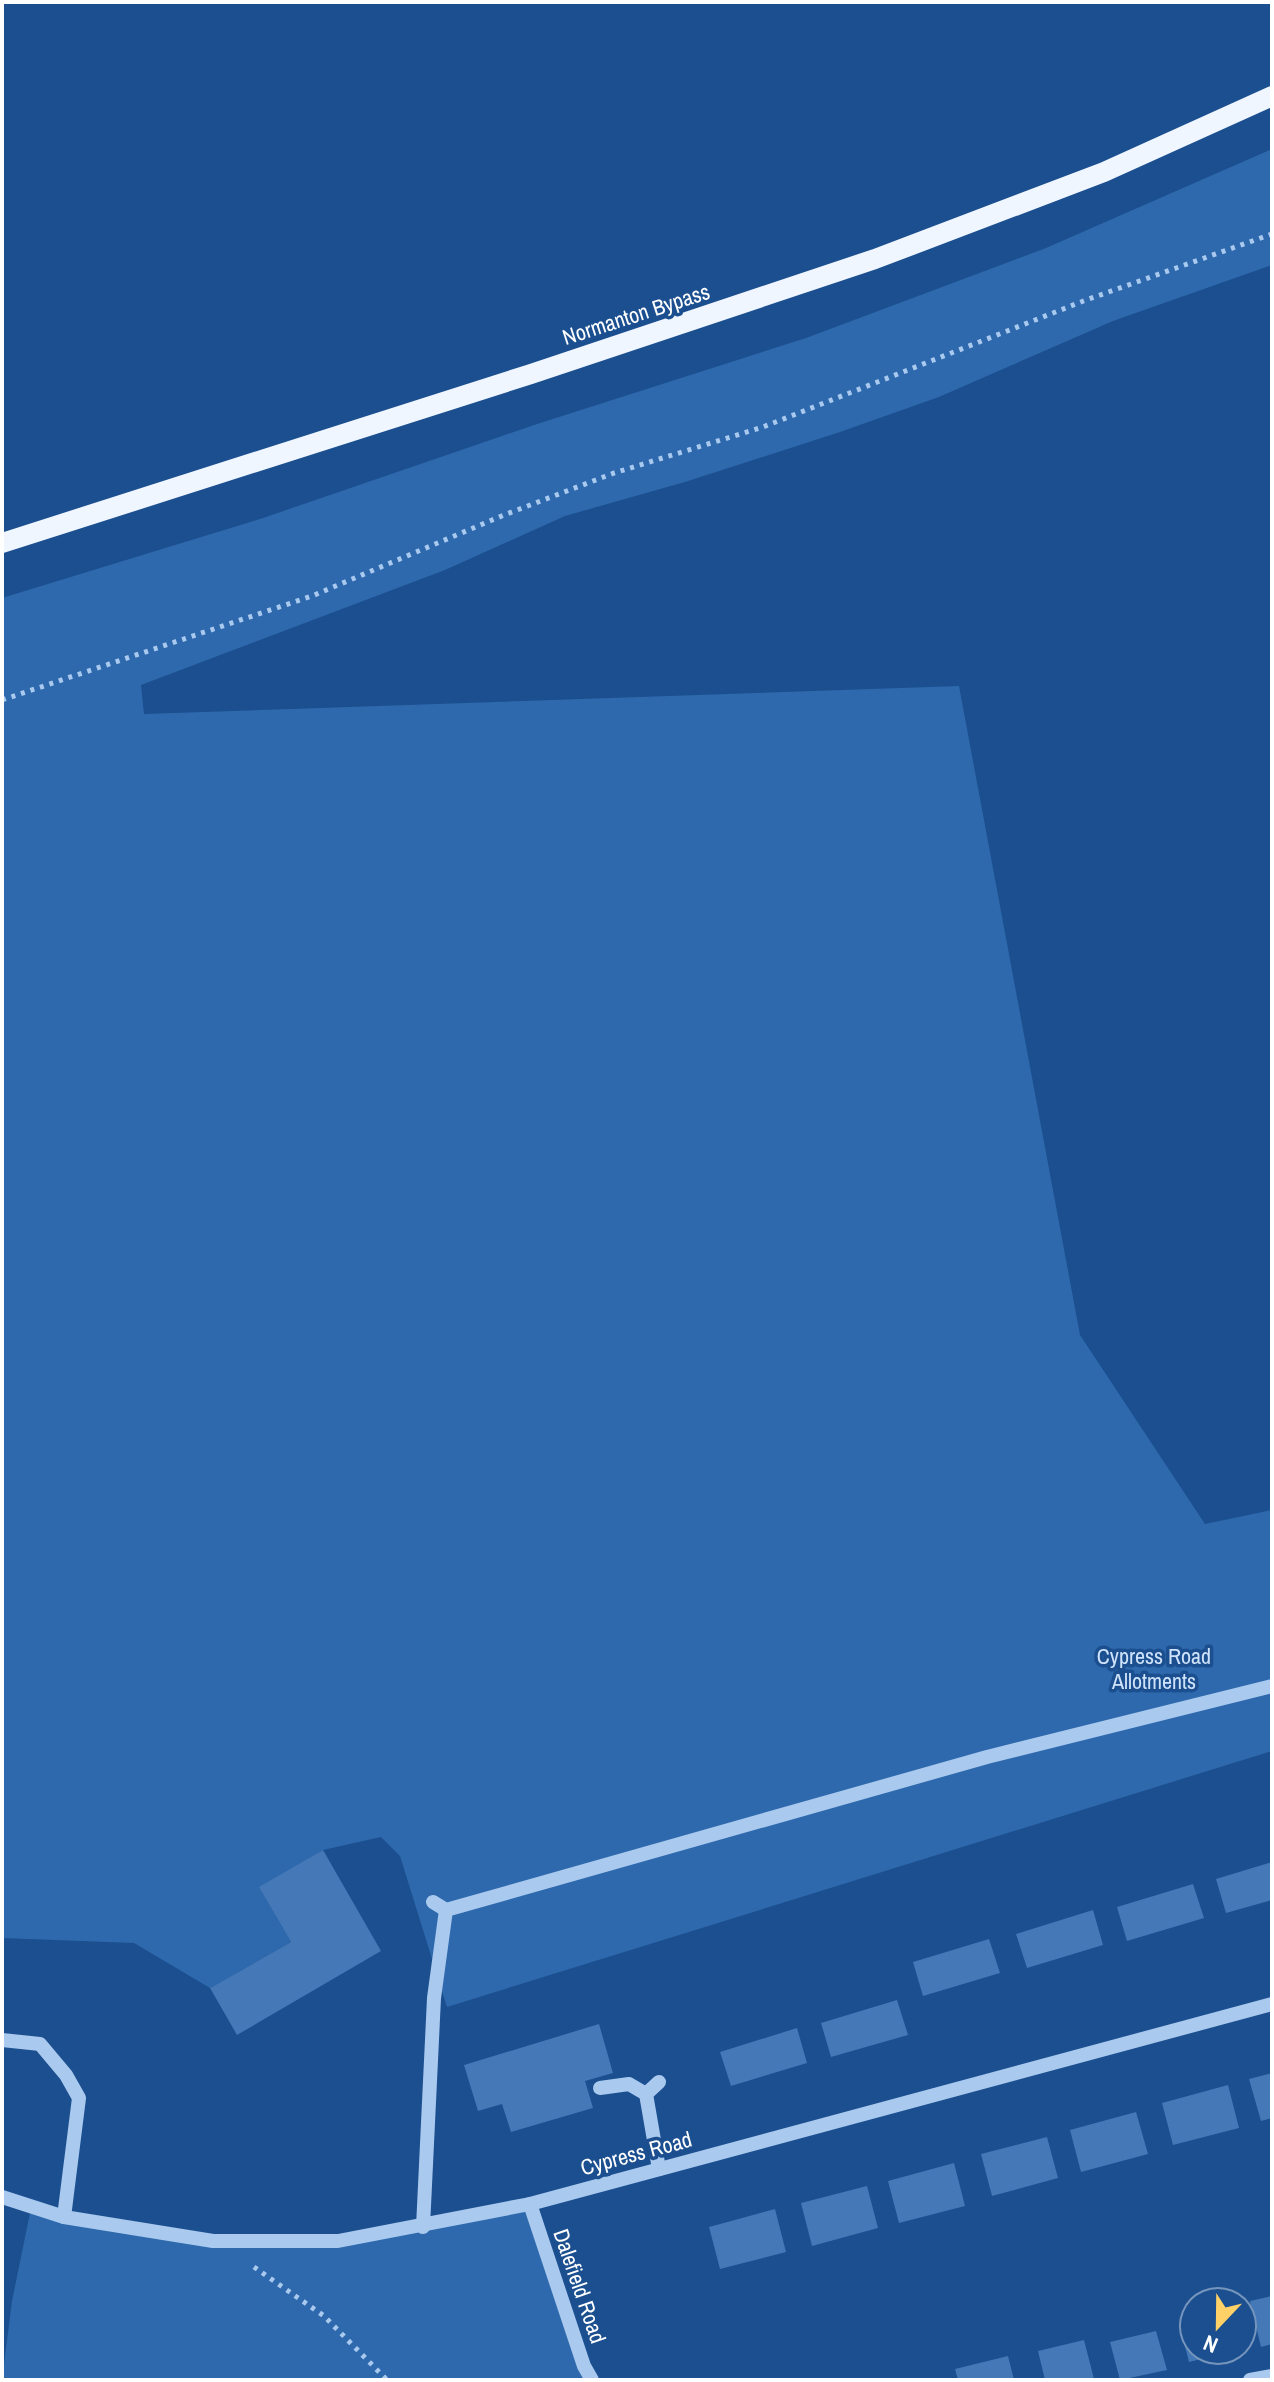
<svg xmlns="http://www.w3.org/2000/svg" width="1274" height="2382" font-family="'Archivo Narrow',sans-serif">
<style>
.green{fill:#2e69ad}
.building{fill:#4478b7}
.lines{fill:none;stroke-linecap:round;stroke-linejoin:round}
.path{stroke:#a9c9ee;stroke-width:5;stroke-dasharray:4 6;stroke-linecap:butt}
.minor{stroke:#a9c9ee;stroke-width:14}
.major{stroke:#f0f6ff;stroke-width:20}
.labels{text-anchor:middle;stroke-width:7;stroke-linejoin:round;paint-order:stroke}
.street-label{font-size:22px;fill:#fff;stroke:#1b4f8f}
.park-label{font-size:22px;fill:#cfe3fa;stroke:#1b4f8f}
</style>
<rect width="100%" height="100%" fill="#1b4f8f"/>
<g class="green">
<path d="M1272,149V265L1113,321L939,397L840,432L685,482L565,516L445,570L141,685L144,714L959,686L1080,1335L1205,1524L1272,1510V1751L447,2007L400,1856L381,1837L323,1850L260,1888L291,1942L210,1988L134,1943L2,1938V598L263,518L534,425L806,338L1046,248Z"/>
<path d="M530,2204L592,2380H2L12,2301L31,2208L156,2233L338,2241Z"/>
</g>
<g class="building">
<path d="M323,1850L381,1951L237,2035L210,1988L291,1942L259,1887Z"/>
<path d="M1272,1862V1900L1226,1913L1216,1879Z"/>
<path d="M1193,1884L1204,1918L1127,1941L1117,1907Z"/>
<path d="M1093,1910L1103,1945L1027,1968L1016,1934Z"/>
<path d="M989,1939L1000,1973L923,1996L913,1962Z"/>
<path d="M897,2000L908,2035L831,2057L821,2023Z"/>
<path d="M599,2024L613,2073L585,2081L593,2108L511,2132L502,2104L478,2111L464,2065Z"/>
<path d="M797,2028L807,2063L731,2086L720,2052Z"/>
<path d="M1272,2073V2118L1261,2121L1249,2079Z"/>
<path d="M1228,2085L1239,2128L1173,2145L1162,2103Z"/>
<path d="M1136,2112L1148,2154L1081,2172L1070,2130Z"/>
<path d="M1047,2137L1058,2178L992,2196L981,2154Z"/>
<path d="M954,2163L965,2206L899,2223L888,2181Z"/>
<path d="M867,2186L878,2228L812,2246L801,2203Z"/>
<path d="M775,2209L786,2252L720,2269L709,2227Z"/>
<path d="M1272,2296V2344L1261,2347L1250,2301Z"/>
<path d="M1194,2319V2350L1233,2351L1189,2362L1179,2322Z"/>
<path d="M1156,2331L1167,2370L1120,2380L1110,2342Z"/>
<path d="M1084,2340L1094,2379L1045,2380L1038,2351Z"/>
<path d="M1008,2356L1014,2380H958L955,2369Z"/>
</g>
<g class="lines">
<g class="path">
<path d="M2,700L312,596L504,515L614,473L763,427L1086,300L1272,234"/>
<path d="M254,2267L324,2316L387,2380"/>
</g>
<g class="minor">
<path d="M433,1902L446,1910"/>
<path d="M2,2040L40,2044L66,2075L79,2098L64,2217"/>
<path d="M600,2088L629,2084L646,2094L659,2169"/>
<path d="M646,2094L659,2082"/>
<path d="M2,2197L64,2217L213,2241H338L530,2204L1272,2004"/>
<path d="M530,2204L584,2366L592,2380"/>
<path d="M423,2227L434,1998L446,1910L987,1757L1272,1686"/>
<path d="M1250,2380L1272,2376"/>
</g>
<path class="major" d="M2,543L531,374L875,259L1104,172L1272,96"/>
</g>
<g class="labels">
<g class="street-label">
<text transform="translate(636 314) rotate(-18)" y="8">Normanton Bypass</text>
<text transform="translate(636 2153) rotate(-15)" y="8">Cypress Road</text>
<text transform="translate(580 2286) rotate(71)" y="8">Dalefield Road</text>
</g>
<g class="park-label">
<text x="1154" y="1664">Cypress Road<tspan x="1154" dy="25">Allotments</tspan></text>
</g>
</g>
<rect width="1274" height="2382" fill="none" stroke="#ffffff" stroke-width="8"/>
<g transform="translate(1218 2326) rotate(202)"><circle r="38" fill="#1b4f8f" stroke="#7695bc" stroke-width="2"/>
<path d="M0-6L14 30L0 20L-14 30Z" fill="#ffd166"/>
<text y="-12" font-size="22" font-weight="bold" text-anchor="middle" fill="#ffffff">N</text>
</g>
</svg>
